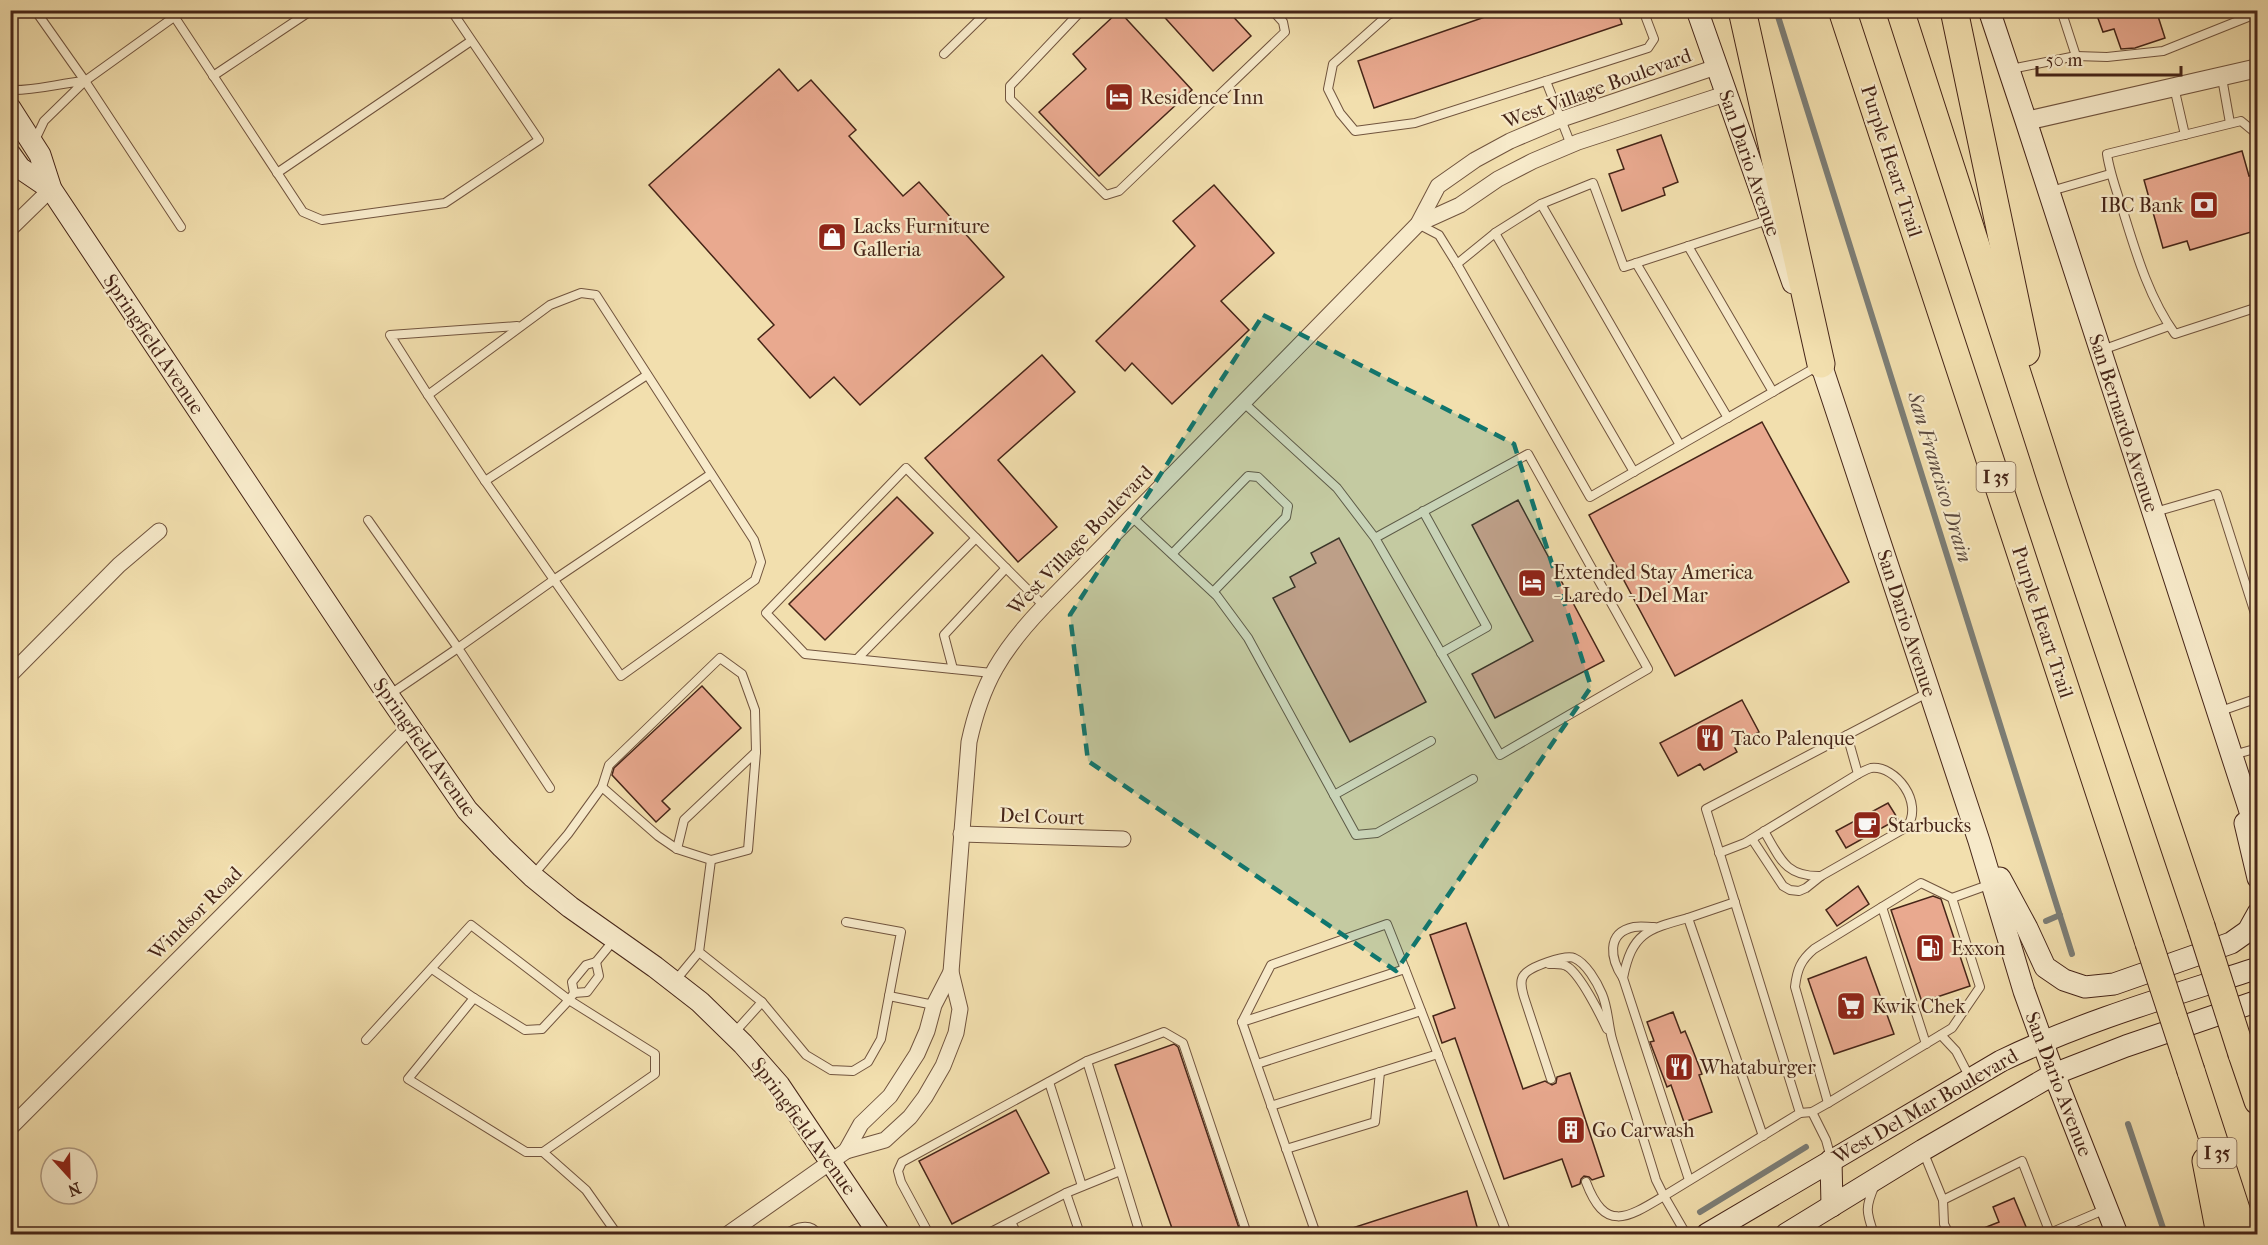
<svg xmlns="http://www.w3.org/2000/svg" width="2268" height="1245" font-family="'IM FELL French Canon',serif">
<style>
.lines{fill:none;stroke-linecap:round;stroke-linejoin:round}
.stream{stroke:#7c7e77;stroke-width:6}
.building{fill:#e9a98f;stroke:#462518;stroke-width:1.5}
.service-casing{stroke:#71543e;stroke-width:10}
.minor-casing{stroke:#71543e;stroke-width:17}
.tertiary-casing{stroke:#71543e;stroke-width:20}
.secondary-casing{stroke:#462518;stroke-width:23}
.motorway-casing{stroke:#462518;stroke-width:29}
.service{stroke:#f7eaca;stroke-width:8}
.minor{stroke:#f7eaca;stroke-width:15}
.tertiary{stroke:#f7eaca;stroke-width:18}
.secondary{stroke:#f7eaca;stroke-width:21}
.motorway{stroke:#f2dfae;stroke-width:27}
.motorway-bridge-casing{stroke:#462518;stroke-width:29;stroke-linecap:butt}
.motorway-bridge{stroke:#f2dfae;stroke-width:27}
.marked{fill:#0f766e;fill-opacity:0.2;stroke:#0f766e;stroke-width:4.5;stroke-dasharray:12 8;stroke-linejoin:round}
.labels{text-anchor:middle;stroke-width:4.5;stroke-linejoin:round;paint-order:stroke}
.shield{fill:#f7eaca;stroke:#7b604d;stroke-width:1.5}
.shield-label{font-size:18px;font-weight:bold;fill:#462518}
.street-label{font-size:20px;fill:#462518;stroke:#f7eaca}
.poi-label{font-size:20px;fill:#462518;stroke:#f7eaca;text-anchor:start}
.water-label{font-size:21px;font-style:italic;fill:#5c4a40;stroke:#f7eaca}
</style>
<rect width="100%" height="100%" fill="#f2dfae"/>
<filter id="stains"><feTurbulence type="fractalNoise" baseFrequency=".00333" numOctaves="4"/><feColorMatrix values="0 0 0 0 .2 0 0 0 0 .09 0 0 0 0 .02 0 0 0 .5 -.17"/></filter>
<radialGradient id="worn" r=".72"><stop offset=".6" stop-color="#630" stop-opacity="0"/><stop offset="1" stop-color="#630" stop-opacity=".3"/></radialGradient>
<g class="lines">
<g class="stream">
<path d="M1776,10L2072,954"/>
<path d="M2046,921L2060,915"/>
<path d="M2128,1124L2165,1234"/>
<path d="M1700,1212L1806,1147"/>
</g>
</g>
<g class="building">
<path d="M1158,10H1227L1251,36L1213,71Z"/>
<path d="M1505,10H1617L1622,24L1374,108L1358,61Z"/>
<path d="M2095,10H2156L2165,38L2135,48L2121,49L2114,29L2103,32Z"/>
<path d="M1119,11L1192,90L1099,176L1039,112L1086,69L1073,54Z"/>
<path d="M779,69L798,91L811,80L856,130L849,136L903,196L919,182L1004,277L860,405L834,377L810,398L758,339L774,325L649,185Z"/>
<path d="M1661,135L1678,182L1663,188L1665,195L1622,211L1609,174L1624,169L1617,150Z"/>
<path d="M2242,151L2249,176L2258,173V230L2190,250L2187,241L2163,248L2144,180Z"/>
<path d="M1214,185L1274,253L1221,301L1249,330L1172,404L1132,363L1125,371L1096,341L1195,246L1173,221Z"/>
<path d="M1042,355L1075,392L998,460L1057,527L1018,562L925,458Z"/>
<path d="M1762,422L1849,582L1675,676L1589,515Z"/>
<path d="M897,497L933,533L825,640L789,604Z"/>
<path d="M1518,500L1604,661L1495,718L1472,674L1533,641L1472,525Z"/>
<path d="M1339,538L1426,702L1350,742L1273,598L1295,587L1290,577L1316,563L1311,553Z"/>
<path d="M702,686L741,728L662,801L670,809L656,822L612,775L614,768Z"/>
<path d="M1742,700L1759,732L1734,746L1737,752L1704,770L1700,764L1678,776L1660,743Z"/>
<path d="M1888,803L1898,819L1846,848L1836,831Z"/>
<path d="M1858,886L1869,904L1837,926L1826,910Z"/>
<path d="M1933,896L1941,899L1970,986L1922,1002L1891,910Z"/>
<path d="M1466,923L1523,1089L1545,1081L1552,1085L1556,1083L1557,1077L1570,1073L1604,1176L1592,1180L1589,1177L1584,1176L1581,1179L1580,1184L1572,1187L1562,1159L1504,1179L1455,1038L1442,1043L1433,1016L1455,1008L1430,935Z"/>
<path d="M1866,957L1894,1034L1834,1054L1808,979Z"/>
<path d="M1673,1012L1681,1033L1685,1031L1690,1043L1702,1074L1699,1075L1712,1112L1684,1122L1671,1085L1667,1087L1650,1042L1654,1041L1647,1022Z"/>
<path d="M1174,1044L1178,1047L1241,1234H1174L1115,1065Z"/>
<path d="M1016,1110L1049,1173L952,1224L919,1161Z"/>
<path d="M1467,1191L1479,1234H1343V1231Z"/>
<path d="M2014,1198L2029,1234H1969L1999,1222L1993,1207Z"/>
</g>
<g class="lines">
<g class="service-casing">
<g id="service">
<path d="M35,10L85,81L181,227"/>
<path d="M170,10L303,212L322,220L445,203L539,140L451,10"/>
<path d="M1082,10L1010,86V99L1106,195L1119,191L1285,32L1283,22L1272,10"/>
<path d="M1398,10L1388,15L1333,64L1328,89L1340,113L1355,131L1415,123L1648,48L1654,39L1643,10"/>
<path d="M944,54L989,10"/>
<path d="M2076,56L2107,57L2163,51L2258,13"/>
<path d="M2011,69L2076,56L2061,10"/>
<path d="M213,76L312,10"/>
<path d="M2222,78L2230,123"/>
<path d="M85,81L174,17"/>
<path d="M1546,81L1571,145"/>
<path d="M2174,87L2185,135"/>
<path d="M10,90C35,91 60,83 85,81L44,121L35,140"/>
<path d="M2258,135L2241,121L2107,154C2110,174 2117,192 2123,211C2136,253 2149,298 2175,334L2258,307"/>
<path d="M277,173L471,41"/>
<path d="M2051,191L2110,174"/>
<path d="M1541,204L1680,445"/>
<path d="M1768,220L1624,267L1593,183L1541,204L1495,233L1457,264L1590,497L1818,366"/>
<path d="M1418,224L1439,235L1457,264"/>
<path d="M1495,233L1634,472"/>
<path d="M1688,246L1773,392"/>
<path d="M1636,263L1728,418"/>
<path d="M581,293L596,295L754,540L761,562L755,580L621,676L485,481L428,395L550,305Z"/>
<path d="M2102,350L2169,326"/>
<path d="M428,395L390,335L517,326"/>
<path d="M1244,403L1337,488L1375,538L1528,454L1648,669L1500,755L1375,538"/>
<path d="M485,481L647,375"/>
<path d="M1423,511L1487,627L1441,653"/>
<path d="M2155,512L2217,494L2258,623"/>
<path d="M1132,517L1217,596L1248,638L1356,835L1377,833L1473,779"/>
<path d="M368,520L458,648L389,695"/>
<path d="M1172,554L1248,476L1258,477L1288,506L1286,517L1213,592"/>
<path d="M857,659L976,538"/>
<path d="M953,669L944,635L1006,568"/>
<path d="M992,673L805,654L766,613L906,468L1044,606"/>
<path d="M2218,712L2258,698"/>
<path d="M2233,755L2258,748"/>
<path d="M602,787L609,765L720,658L742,674L755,710L756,752"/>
<path d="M550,788L458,648L555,579L711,474"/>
<path d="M1334,795L1431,741"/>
<path d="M1764,831C1780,858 1785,877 1821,876"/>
<path d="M1752,839L1783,886L1790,890L1799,891L1806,888L1821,876L1907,827C1924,803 1896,765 1871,768C1867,769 1862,772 1858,774"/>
<path d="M677,849L684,820L756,752L748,850L711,860"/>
<path d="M1719,853L1745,843L1858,774L1847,735"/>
<path d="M534,874L568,834L602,787L658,836L677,849L711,860L699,952L762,1002L734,1033"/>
<path d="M1735,902L1688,918L1763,1136"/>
<path d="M1882,907L1926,1044"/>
<path d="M1688,918C1647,929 1632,933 1623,978L1689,1180"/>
<path d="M614,940L596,962L586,965L572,982L574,993L569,1000L655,1054V1074L543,1152L586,1190L617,1234"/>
<path d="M1549,964C1556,964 1563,963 1568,967C1581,976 1600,1014 1607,1029"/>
<path d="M432,969L474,998"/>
<path d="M1623,978C1611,960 1605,933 1634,927C1640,926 1648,927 1654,927"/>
<path d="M675,981L699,952"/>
<path d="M574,993L587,992L599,976L596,962"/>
<path d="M889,996L934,1005"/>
<path d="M762,1002L806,1055L831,1070L853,1071L868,1062L881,1039L901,932L846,922"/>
<path d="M1242,1022L1271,965L1387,924L1405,969"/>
<path d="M1941,1035L1956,1051L1970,1078"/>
<path d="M366,1040L471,925L569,1000L542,1029L525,1030L474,998L408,1079L526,1152H543"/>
<path d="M1087,1061L1140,1234"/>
<path d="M1257,1064L1421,1011"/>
<path d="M1551,1079L1524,997C1522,990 1519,981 1524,975C1529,967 1566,954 1574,958C1586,963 1597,982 1602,994C1608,1008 1608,1024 1612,1039C1626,1086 1642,1133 1656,1180L1664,1196C1626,1219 1605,1232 1586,1182"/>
<path d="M1049,1082L1082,1186"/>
<path d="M1828,1103L1795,987C1797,969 1801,960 1814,949L1921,883L1952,898"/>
<path d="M1271,1106L1438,1054"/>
<path d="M1812,1112L1826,1140L1831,1158"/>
<path d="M1800,1113L1812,1112L1828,1103L1952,1028L1980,987L1952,898L1991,884"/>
<path d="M1286,1149L1375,1122L1380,1072"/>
<path d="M1923,1151L1943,1200L2022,1161L2050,1233L2106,1209"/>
<path d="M1066,1193L1080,1234"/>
<path d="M1943,1200L1944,1224L1949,1234"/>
<path d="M1011,1222L1017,1234"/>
<path d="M786,1234C796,1227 810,1222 818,1234"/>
<path d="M929,1234L901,1182L898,1171L902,1162L1087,1061L1164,1032L1183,1043L1247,1234"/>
<path d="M987,1234L1066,1193L1120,1171"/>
<path d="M1316,1234L1242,1022L1405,969L1507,1234"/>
<path d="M1686,1234L1664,1196L1800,1113L1706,809L1929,692"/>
<path d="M1874,1234C1866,1212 1865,1207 1875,1185"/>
</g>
</g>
<g class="minor-casing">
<g id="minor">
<path d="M1418,224L1460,205L1498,179L1533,161L1578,142L1725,94"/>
<path d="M10,229L51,189"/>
<path d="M10,675L119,565L159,531"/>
<path d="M961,834L1123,839"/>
<path d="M10,1128L410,727"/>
<path d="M846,1151L861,1124L890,1096L917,1054L927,1031L934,1005L951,972"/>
<path d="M728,1234L846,1151L885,1140L910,1117L925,1097L943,1066L956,1033L960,1009L951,972L969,742C982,682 1002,650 1044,606L1418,224L1438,186L1475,160L1510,141L1562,119L1716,67"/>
</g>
</g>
<g class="tertiary-casing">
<path id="tertiary" d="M2026,121L2258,68"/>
</g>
<g class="secondary-casing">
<g id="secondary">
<path d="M1697,10L1793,283"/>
<path d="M1989,10L2026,121L2258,836"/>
<path d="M10,108L40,155L51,189L388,695L467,810L502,847L532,876L570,907L655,967L700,1002L743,1044L779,1085L879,1234"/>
<path d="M10,154L20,168L51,189"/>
<path d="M1816,349L1979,841L2024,991L2054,1074L2117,1234"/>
<path d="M2245,823L2258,878"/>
<path d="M2000,878L2027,928L2045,967L2064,980L2085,987L2114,984L2231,943L2248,931L2258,913"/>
<path d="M1831,1160L1832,1206"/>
<path d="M1707,1234L2001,1061C2083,1021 2171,996 2258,968"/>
<path d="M1786,1234L1923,1150L2054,1074L2126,1046L2258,1001"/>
</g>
</g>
<g class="motorway-casing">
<g id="motorway">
<path d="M1742,10L1821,364"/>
<path d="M1842,10L2149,943"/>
<path d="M1900,10L2055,491L2201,926"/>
<path d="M1954,10L2026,352"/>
<path d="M2242,1054L2258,1101"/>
<path d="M2191,1071L2244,1234"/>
<path d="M2206,1161L2220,1234"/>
</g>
</g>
<use href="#service" class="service"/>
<use href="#minor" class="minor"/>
<use href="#tertiary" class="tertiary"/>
<use href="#secondary" class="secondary"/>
<use href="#motorway" class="motorway"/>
<g class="motorway-bridge-casing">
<g id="motorway-bridge">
<path d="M2201,926L2242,1054"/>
<path d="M2149,943L2191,1071"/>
</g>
</g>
<use href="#motorway-bridge" class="motorway-bridge"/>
</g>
<path class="marked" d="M1263,315L1514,444L1591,687L1396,971L1088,761L1070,615Z"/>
<defs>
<g id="hotel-square" transform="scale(1.5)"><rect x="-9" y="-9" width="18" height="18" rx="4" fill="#8f2418" stroke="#f7eaca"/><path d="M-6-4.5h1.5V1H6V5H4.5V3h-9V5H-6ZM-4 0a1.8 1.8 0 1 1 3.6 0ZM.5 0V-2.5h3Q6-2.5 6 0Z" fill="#fff"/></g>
<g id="bank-square" transform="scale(1.5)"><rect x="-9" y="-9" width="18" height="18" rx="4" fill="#8f2418" stroke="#f7eaca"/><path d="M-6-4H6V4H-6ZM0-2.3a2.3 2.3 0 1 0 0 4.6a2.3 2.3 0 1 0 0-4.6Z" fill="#fff"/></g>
<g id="shop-square" transform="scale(1.5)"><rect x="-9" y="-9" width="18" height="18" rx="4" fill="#8f2418" stroke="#f7eaca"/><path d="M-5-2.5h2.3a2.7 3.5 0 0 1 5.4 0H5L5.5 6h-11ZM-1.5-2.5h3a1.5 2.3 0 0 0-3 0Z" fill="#fff"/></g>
<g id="restaurant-square" transform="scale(1.5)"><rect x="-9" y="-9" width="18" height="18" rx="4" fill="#8f2418" stroke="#f7eaca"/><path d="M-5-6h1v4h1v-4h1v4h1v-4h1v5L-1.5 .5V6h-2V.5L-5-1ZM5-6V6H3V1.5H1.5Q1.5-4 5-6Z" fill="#fff"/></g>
<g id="cafe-square" transform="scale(1.5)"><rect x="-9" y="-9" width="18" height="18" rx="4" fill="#8f2418" stroke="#f7eaca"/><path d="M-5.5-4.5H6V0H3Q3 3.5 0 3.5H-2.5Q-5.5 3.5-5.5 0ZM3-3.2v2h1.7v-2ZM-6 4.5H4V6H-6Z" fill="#fff"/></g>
<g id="fuel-square" transform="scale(1.5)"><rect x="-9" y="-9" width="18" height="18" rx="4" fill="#8f2418" stroke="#f7eaca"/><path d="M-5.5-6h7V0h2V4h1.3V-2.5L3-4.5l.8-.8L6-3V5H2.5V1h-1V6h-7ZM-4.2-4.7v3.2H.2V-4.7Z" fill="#fff"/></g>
<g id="supermarket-square" transform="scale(1.5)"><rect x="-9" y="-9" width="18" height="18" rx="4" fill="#8f2418" stroke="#f7eaca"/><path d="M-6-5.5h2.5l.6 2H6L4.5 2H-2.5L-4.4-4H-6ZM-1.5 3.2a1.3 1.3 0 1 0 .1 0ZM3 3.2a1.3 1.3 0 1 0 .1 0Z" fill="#fff"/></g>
<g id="building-square" transform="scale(1.5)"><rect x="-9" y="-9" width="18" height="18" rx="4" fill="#8f2418" stroke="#f7eaca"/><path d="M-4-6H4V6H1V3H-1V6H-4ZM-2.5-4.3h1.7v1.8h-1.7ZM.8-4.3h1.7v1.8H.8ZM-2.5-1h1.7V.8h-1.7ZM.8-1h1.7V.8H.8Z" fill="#fff"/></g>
</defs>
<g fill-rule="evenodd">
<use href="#hotel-square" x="1119" y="97"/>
<use href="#bank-square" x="2204" y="205"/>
<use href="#shop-square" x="832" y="237"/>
<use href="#hotel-square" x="1532" y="583"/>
<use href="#restaurant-square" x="1710" y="738"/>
<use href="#cafe-square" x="1867" y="825"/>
<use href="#fuel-square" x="1930" y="948"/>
<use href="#supermarket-square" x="1851" y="1006"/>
<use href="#restaurant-square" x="1679" y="1067"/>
<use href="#building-square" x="1571" y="1130"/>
</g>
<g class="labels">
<g class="shield">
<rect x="1976.5" y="462" width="39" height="30" rx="4.5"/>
<rect x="2197.5" y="1138" width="39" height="30" rx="4.5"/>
</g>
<g class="shield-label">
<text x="1996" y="483">I 35</text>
<text x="2217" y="1159">I 35</text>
</g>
<g class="street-label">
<text transform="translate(1597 88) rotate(-20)" y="7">West Village Boulevard</text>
<text transform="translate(1892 161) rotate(72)" y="7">Purple Heart Trail</text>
<text transform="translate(1750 163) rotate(71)" y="7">San Dario Avenue</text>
<text transform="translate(154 344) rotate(56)" y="7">Springfield Avenue</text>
<text transform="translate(2124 423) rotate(72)" y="7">San Bernardo Avenue</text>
<text transform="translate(1080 540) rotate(-46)" y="7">West Village Boulevard</text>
<text transform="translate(2043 622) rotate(72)" y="7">Purple Heart Trail</text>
<text transform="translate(1907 623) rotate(72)" y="7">San Dario Avenue</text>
<text transform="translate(425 747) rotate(55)" y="7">Springfield Avenue</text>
<text transform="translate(1042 816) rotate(2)" y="7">Del Court</text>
<text transform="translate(195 913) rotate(-45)" y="7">Windsor Road</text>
<text transform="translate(2059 1084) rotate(69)" y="7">San Dario Avenue</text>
<text transform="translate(1925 1106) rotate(-30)" y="7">West Del Mar Boulevard</text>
<text transform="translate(804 1126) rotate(54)" y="7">Springfield Avenue</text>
</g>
<g class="poi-label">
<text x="1140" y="104">Residence Inn</text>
<text x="2183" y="212" text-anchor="end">IBC Bank</text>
<text x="853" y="233">Lacks Furniture<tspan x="853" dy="23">Galleria</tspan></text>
<text x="1553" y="579">Extended Stay America<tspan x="1553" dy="23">- Laredo - Del Mar</tspan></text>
<text x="1731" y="745">Taco Palenque</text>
<text x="1888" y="832">Starbucks</text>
<text x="1951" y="955">Exxon</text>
<text x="1872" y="1013">Kwik Chek</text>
<text x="1700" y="1074">Whataburger</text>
<text x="1592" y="1137">Go Carwash</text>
</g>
<g class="water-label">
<text transform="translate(1940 477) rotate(73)" y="7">San Francisco Drain</text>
</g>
</g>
<rect width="2268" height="1245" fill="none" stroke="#f2dfae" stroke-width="36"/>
<rect x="12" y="12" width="2244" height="1221" fill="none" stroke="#462518" stroke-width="3"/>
<rect x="18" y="18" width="2232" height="1209" fill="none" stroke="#462518" stroke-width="1.5"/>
<g transform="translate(69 1176) rotate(158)"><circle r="28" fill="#f7eaca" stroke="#b09b83" stroke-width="1.5"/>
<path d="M0-4.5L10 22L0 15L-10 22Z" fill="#8f2418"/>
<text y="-9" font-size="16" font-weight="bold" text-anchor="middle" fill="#462518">N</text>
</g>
<path d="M2037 66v9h144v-9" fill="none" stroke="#462518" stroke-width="3"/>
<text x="2046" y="66" font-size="18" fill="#462518" stroke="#f7eaca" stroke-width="4.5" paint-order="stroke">50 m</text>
<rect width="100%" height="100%" filter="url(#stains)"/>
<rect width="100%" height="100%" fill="url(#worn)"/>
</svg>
